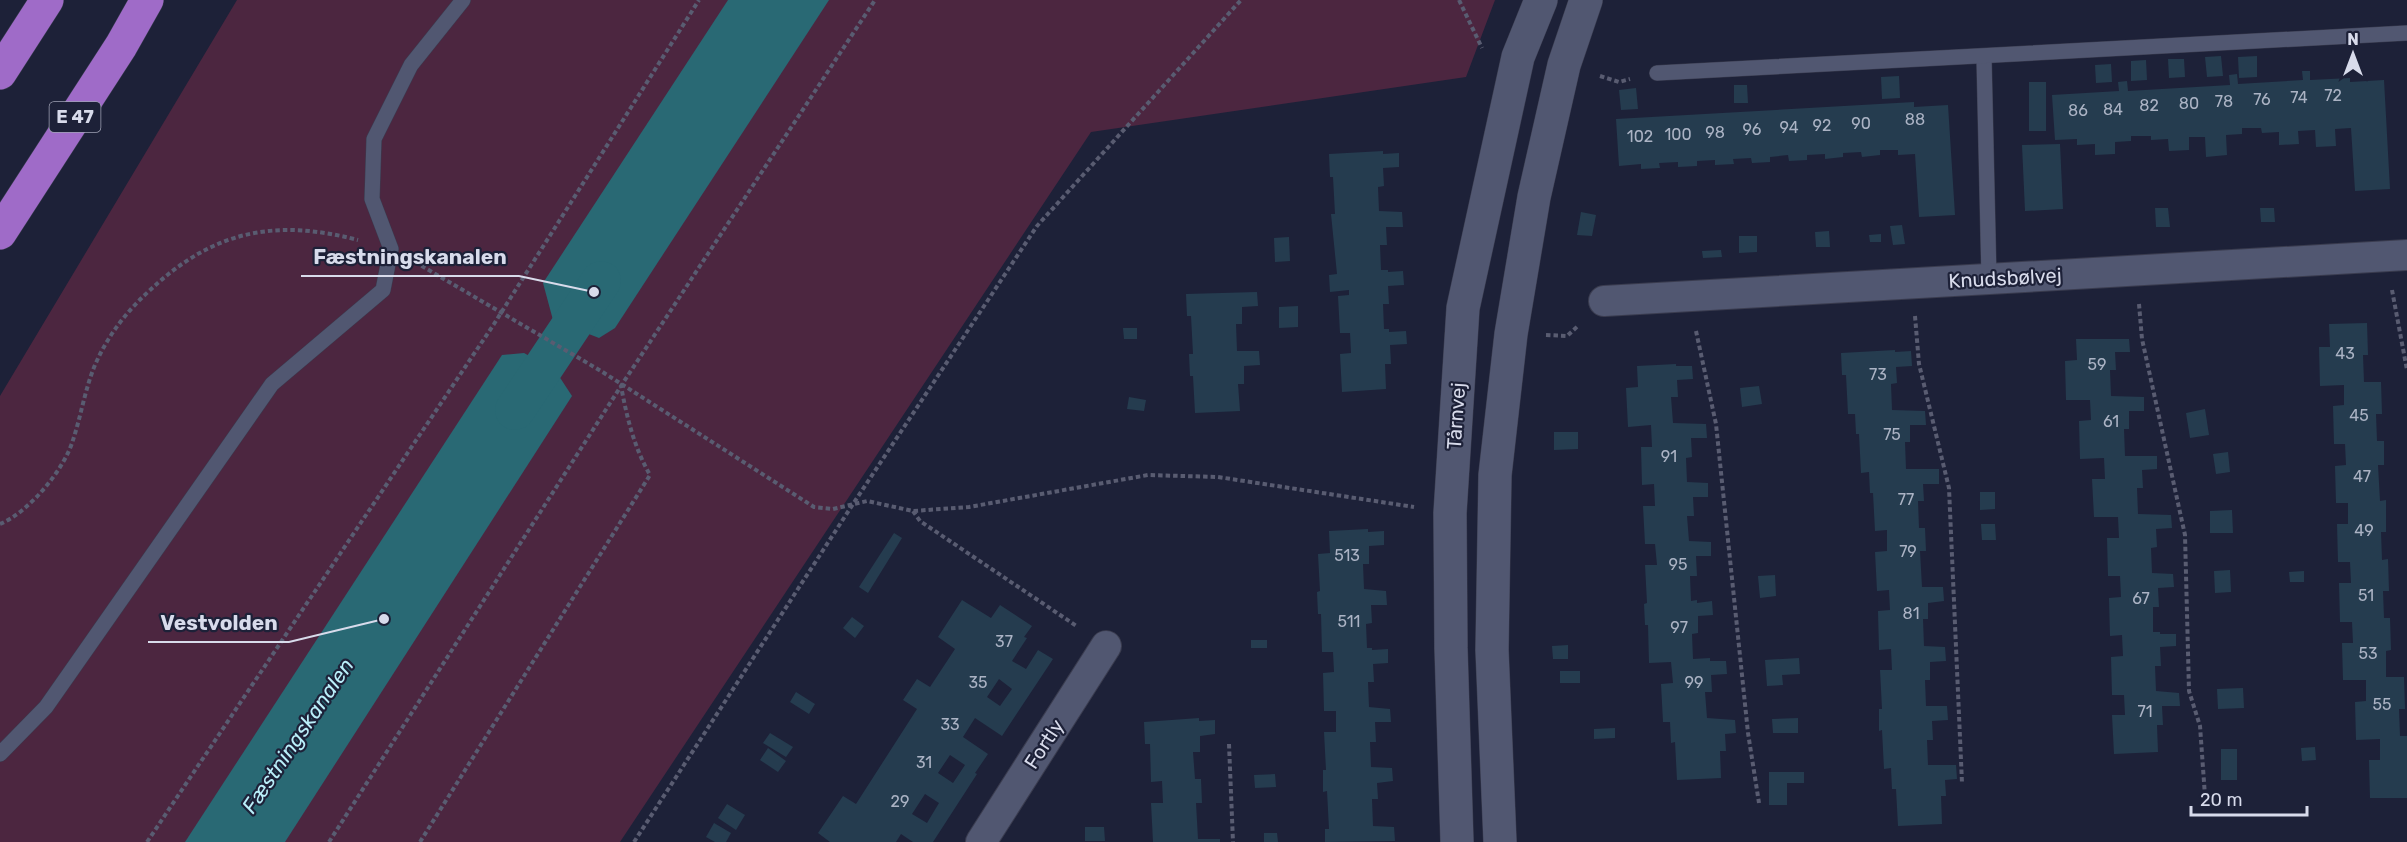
<svg xmlns="http://www.w3.org/2000/svg" width="2407" height="842" font-family="Rubik,sans-serif">
<style>
.green{fill:#4c2640}
.water{fill:#296974}
.lines{fill:none;stroke-linecap:round;stroke-linejoin:round}
.canal{stroke:#296974;stroke-width:40}
.building{fill:#253c4f;fill-rule:evenodd}
.service-casing{stroke:#3a3c4f;stroke-width:16}
.minor-casing{stroke:#3a3c4f;stroke-width:32}
.tertiary-casing{stroke:#3a3c4f;stroke-width:34}
.motorway-casing{stroke:#3a3c4f;stroke-width:34}
.path{stroke:#595c71;stroke-width:4;stroke-dasharray:4.5 3;stroke-linecap:butt}
.service{stroke:#515771;stroke-width:15}
.minor{stroke:#515771;stroke-width:30}
.tertiary{stroke:#515771;stroke-width:33}
.motorway{stroke:#9f6bc8;stroke-width:33}
.labels{text-anchor:middle;stroke-width:4.5;stroke-linejoin:round;paint-order:stroke}
.number-label{font-size:16px;fill:#abb3c4}
.shield{fill:#1d2138;stroke:#a0a3b5;stroke-width:1.5}
.shield-label{font-size:18px;font-weight:bold;fill:#d8dbeb}
.street-label{font-size:20px;fill:#d8dbeb;stroke:#1d2138}
.water-label{font-size:21px;font-style:italic;fill:#baeffa;stroke:#1d2138}
.leader{fill:none;stroke:#d8dbeb;stroke-width:2}
.callout-dot{fill:#d8dbeb;stroke:#1d2138;stroke-width:2}
.callout-label{font-size:21px;text-anchor:middle;font-weight:bold;fill:#d8dbeb;stroke:#1d2138;stroke-width:4.5;stroke-linejoin:round;paint-order:stroke}
</style>
<rect width="100%" height="100%" fill="#1d2138"/>
<path class="green" d="M237,0H1495L1466,77L1091,132L620,842H0V396Z"/>
<g class="water">
<path d="M728,0H829L615,328L599,338L553,320L543,283Z"/>
<path d="M524,353L555,370L572,396L285,842H185L502,355Z"/>
</g>
<g class="lines">
<path class="canal" d="M515,410L601,281"/>
</g>
<g class="building">
<path d="M2221,56L2223,76L2207,77L2205,57Z"/>
<path d="M2257,56V77L2239,78L2238,57Z"/>
<path d="M2168,59H2184L2185,77L2169,78Z"/>
<path d="M2146,60L2147,80L2131,81V61Z"/>
<path d="M2111,64L2112,82L2096,83L2095,65Z"/>
<path d="M2302,71H2310V80L2350,78V82L2384,80L2390,189L2355,191L2351,128L2335,129L2336,146L2316,147L2315,130L2298,131L2299,144L2279,145V132L2262,133L2261,128H2242V134L2226,135L2227,155L2206,157L2205,137H2189V150L2169,151L2168,139L2151,140V136H2131V141L2115,142V154L2095,155V144L2077,145V139L2055,140L2052,95L2119,91L2118,82L2127,81L2128,91L2230,85L2229,75L2237,74L2238,84L2303,80Z"/>
<path d="M1899,76L1900,98L1882,99L1881,77Z"/>
<rect x="2029" y="82" width="17" height="49"/>
<path d="M1734,85H1747L1748,103H1734Z"/>
<path d="M1636,88L1638,109L1621,110L1619,90Z"/>
<path d="M1914,102V107L1948,105L1955,215L1919,217L1915,154L1898,155V150H1880V155L1862,157L1861,152L1843,153V157L1825,159V154L1807,155V160L1789,161L1788,155L1770,157V162L1752,163L1751,158L1733,159L1734,164L1715,165V160L1697,161V166L1678,167V162L1659,163L1660,168L1641,169V164L1619,166L1616,119Z"/>
<path d="M2060,144L2063,209L2025,211L2022,145Z"/>
<path d="M1383,151V154L1399,153V167L1383,168L1384,186L1378,187L1379,211L1402,212L1403,227H1386L1387,245H1380L1381,270H1388V272L1403,271L1404,285L1388,286L1389,304H1383L1384,329H1389V332L1406,331L1407,344L1390,345L1391,364H1385L1386,389L1342,392L1340,354L1351,353L1350,333H1340L1338,296L1349,295V290L1330,292L1329,275L1337,274L1331,214H1335L1333,177H1330L1329,154Z"/>
<path d="M2155,208H2168L2170,227H2156Z"/>
<path d="M2260,208H2274L2275,222H2261Z"/>
<path d="M1581,212L1596,215L1592,236L1577,235Z"/>
<path d="M1902,225L1905,244L1893,245L1890,226Z"/>
<path d="M1829,231L1830,247H1816L1815,232Z"/>
<path d="M1881,234V242H1870L1869,235Z"/>
<path d="M1739,236H1757V252L1739,253Z"/>
<path d="M1289,237L1290,261L1275,262L1274,238Z"/>
<path d="M1721,250L1722,257L1703,258L1702,251Z"/>
<path d="M1257,292L1258,306L1242,307V324H1236L1237,351H1259L1260,365L1244,366V384H1238L1240,411L1195,413L1193,376H1190L1189,354H1193L1191,316H1187L1186,294Z"/>
<path d="M1298,306V327L1279,328V307Z"/>
<path d="M2367,323L2368,355H2363L2364,382H2381L2382,414H2376L2377,441H2384V465H2378L2380,501L2386,500V532H2381L2382,560L2388,559L2389,591H2383L2384,618H2390L2391,650L2386,651V677H2404L2405,709H2399L2400,736H2407V798H2370L2369,760H2380V739L2356,740L2355,702L2366,701V680H2343L2342,643H2353L2352,622H2340L2339,583H2351L2350,562H2338L2337,524H2348V503H2336L2335,466L2346,465L2345,444H2334L2333,406L2344,405V385L2320,386L2319,347H2330L2329,324Z"/>
<path d="M1123,328H1137V339H1124Z"/>
<path d="M2076,339H2129L2130,352H2115L2116,370H2110L2111,396L2144,397V411H2129V429H2124L2125,456H2157V469L2142,470L2143,488H2137L2138,514L2171,515L2172,528L2156,529L2157,547L2151,548L2152,573L2173,574L2174,587L2158,588L2159,607H2153V632H2160V634H2176V646L2160,647L2161,666H2155L2156,691L2179,693L2180,706H2162L2163,725H2157L2158,752L2114,754L2112,715H2125L2124,695H2112L2111,657L2123,656L2122,635L2110,636L2109,598L2121,597L2120,576H2108L2107,538H2119L2118,517H2094L2092,479H2105L2104,458L2080,459L2079,421L2091,420L2090,400H2066L2065,361L2077,360Z"/>
<path d="M1895,350V352L1911,351L1912,366L1896,367L1897,383L1891,384L1892,410L1925,411L1926,425H1910V442H1905L1906,469H1939V484H1923L1924,501H1918L1919,528H1925L1926,551H1920L1922,587H1943L1944,601L1928,603V619H1923L1924,646L1945,647L1946,661L1930,662V680H1925L1926,706H1947L1948,720L1932,721L1933,740H1927L1928,765H1956L1957,779L1945,780L1946,796H1941L1942,824L1898,826L1896,789H1892L1891,768L1884,769L1882,730L1879,731V709H1882L1880,670H1892L1891,649L1879,650L1878,611L1890,610L1889,590L1877,591L1875,552L1887,551V530L1875,531L1873,493H1870L1869,472L1861,473L1859,434H1856L1855,414H1848L1846,375H1842L1841,353Z"/>
<path d="M1676,364V366H1692L1693,379L1677,380L1678,397H1671L1673,423L1706,424L1707,438H1691L1692,457L1686,458L1687,482L1708,483V497H1693L1694,516H1687L1689,541L1711,542V556H1696L1697,576H1690L1691,601L1697,600V603L1712,601L1713,615L1698,616V633L1692,634L1693,659L1710,658V661H1726L1727,674L1711,675L1712,692H1705L1707,718L1735,720L1736,733L1725,734L1726,751H1720L1721,778L1677,780L1675,742L1671,743L1670,722H1663L1661,684L1673,683L1671,662L1649,663L1648,625H1645L1644,604L1647,603L1645,565H1657L1655,544H1645L1643,506H1655L1654,484L1642,485L1641,447H1652L1651,425L1628,427L1626,388L1638,387L1637,366Z"/>
<path d="M1759,386L1762,404L1742,407L1740,388Z"/>
<path d="M1129,397L1146,400L1144,411L1127,409Z"/>
<path d="M2205,409L2209,435L2190,438L2186,413Z"/>
<path d="M1554,432H1578V449L1554,450Z"/>
<path d="M2228,452L2230,472L2216,474L2213,454Z"/>
<path d="M1980,492H1995V509L1980,510Z"/>
<path d="M2232,510L2233,533H2210V511Z"/>
<path d="M1981,524H1995L1996,540H1982Z"/>
<path d="M1368,529V532L1384,531V545L1369,546V564H1363L1364,589L1386,591L1387,605H1371L1372,623L1366,624L1367,648H1372V650L1388,649V663L1373,664L1374,682H1368L1369,707L1390,709L1391,722H1375L1376,742H1370L1371,767L1392,768L1393,781L1377,783L1378,799H1372L1373,826L1394,827L1395,841L1325,842V829H1329L1327,791L1323,792V770H1326L1324,732H1336V711H1324L1323,673L1334,672L1333,652H1322L1321,614H1318L1317,592L1320,591L1318,554L1330,553L1329,531Z"/>
<path d="M894,533L902,538L868,593L859,587Z"/>
<path d="M2230,570L2231,592L2215,593L2214,571Z"/>
<path d="M2304,571V582H2290L2289,572Z"/>
<path d="M1775,575L1776,596L1760,598L1758,576Z"/>
<path d="M962,600L991,618L1000,605L1032,626L1024,637L1027,638L1012,661L1026,669L1038,650L1053,659L1002,736L975,718L963,737L988,754L975,773L977,774L933,842H913L901,834L896,842H830L818,833L843,796L856,804L917,709L903,700L917,679L930,687L955,649L938,637ZM999,679L1012,689L1000,706L987,697ZM950,755L965,765L953,783L938,773ZM925,794L939,803L927,823L912,814Z"/>
<path d="M852,617L864,626L855,638L843,628Z"/>
<rect x="1251" y="640" width="16" height="8"/>
<path d="M1568,645V659H1553L1552,646Z"/>
<path d="M1799,658L1800,674L1782,675L1783,685L1767,686L1765,660Z"/>
<rect x="1560" y="671" width="20" height="12"/>
<path d="M2243,688L2244,708L2218,709L2217,689Z"/>
<path d="M796,692L815,704L809,714L790,702Z"/>
<path d="M1199,718V721L1215,720V734L1200,736V752H1193L1195,779H1201L1202,803H1196L1198,839H1220V842H1153L1151,803H1163L1162,781L1151,782L1150,744H1145L1144,722Z"/>
<path d="M1798,718V733H1773L1772,719Z"/>
<path d="M1615,728V738L1594,739V729Z"/>
<path d="M770,733L793,747L786,757L763,743Z"/>
<path d="M2315,747L2316,760L2302,761L2301,748Z"/>
<path d="M768,748L786,761L778,772L760,760Z"/>
<rect x="2221" y="749" width="16" height="31"/>
<path d="M1769,772H1804V783H1787V805H1769Z"/>
<path d="M1275,774L1276,787L1255,788L1254,775Z"/>
<path d="M727,804L745,815L736,830L718,818Z"/>
<path d="M714,823L731,833L726,842H715L706,837Z"/>
<path d="M1085,827H1104L1105,841H1085Z"/>
<path d="M1264,833H1277L1278,842H1264Z"/>
</g>
<g class="lines">
<g class="service-casing">
<g id="service">
<path d="M1984,57L1989,279"/>
<path d="M1657,73L2407,33"/>
<path d="M0,754L46,707L272,384L383,290L391,249L372,199L374,139L411,65L463,0"/>
</g>
</g>
<g class="minor-casing">
<g id="minor">
<path d="M1604,301L2407,255"/>
<path d="M981,842L1106,646"/>
</g>
</g>
<g class="tertiary-casing">
<g id="tertiary">
<path d="M1457,842L1451,648L1450,513L1463,308L1518,57L1541,0"/>
<path d="M1500,842L1492,650L1495,475L1511,334L1534,197L1564,65L1586,0"/>
</g>
</g>
<g class="motorway-casing">
<g id="motorway">
<path d="M0,73L47,0"/>
<path d="M0,233L121,46L147,0"/>
</g>
</g>
<g class="path">
<path d="M1459,0L1482,48"/>
<path d="M1600,76L1619,82L1630,79"/>
<path d="M415,262L601,371L814,507L833,509L867,501L913,511L969,507L1148,475L1218,477L1414,507"/>
<path d="M2392,290L2407,370"/>
<path d="M2139,304L2142,339L2185,535L2189,691L2200,726L2205,796"/>
<path d="M1915,316L1919,364L1949,488L1962,783"/>
<path d="M1696,331L1716,424L1748,733L1759,803"/>
<path d="M1546,335L1567,336L1579,325"/>
<path d="M913,511L920,521L1078,627"/>
<path d="M0,524C29,512 64,470 73,440C81,416 85,389 95,365C107,337 126,312 148,292C212,231 274,218 358,240"/>
<path d="M1229,744L1233,842"/>
<path d="M147,842L494,324L699,0"/>
<path d="M329,842L621,386L875,0"/>
<path d="M420,842L650,475C634,447 627,418 621,386"/>
<path d="M634,842L853,504L1037,226L1241,0"/>
</g>
<use href="#service" class="service"/>
<use href="#minor" class="minor"/>
<use href="#tertiary" class="tertiary"/>
<use href="#motorway" class="motorway"/>
</g>
<g class="labels">
<g class="number-label">
<text x="2333" y="101">72</text>
<text x="2299" y="103">74</text>
<text x="2262" y="105">76</text>
<text x="2224" y="107">78</text>
<text x="2189" y="109">80</text>
<text x="2149" y="111">82</text>
<text x="2113" y="115">84</text>
<text x="2078" y="116">86</text>
<text x="1915" y="125">88</text>
<text x="1861" y="129">90</text>
<text x="1822" y="131">92</text>
<text x="1789" y="133">94</text>
<text x="1752" y="135">96</text>
<text x="1715" y="138">98</text>
<text x="1678" y="140">100</text>
<text x="1640" y="142">102</text>
<text x="2345" y="359">43</text>
<text x="2097" y="370">59</text>
<text x="1878" y="380">73</text>
<text x="2359" y="421">45</text>
<text x="2111" y="427">61</text>
<text x="1892" y="440">75</text>
<text x="1669" y="462">91</text>
<text x="2362" y="482">47</text>
<text x="1906" y="505">77</text>
<text x="2364" y="536">49</text>
<text x="1908" y="557">79</text>
<text x="1347" y="561">513</text>
<text x="1678" y="570">95</text>
<text x="2366" y="601">51</text>
<text x="2141" y="604">67</text>
<text x="1911" y="619">81</text>
<text x="1349" y="627">511</text>
<text x="1679" y="633">97</text>
<text x="1004" y="647">37</text>
<text x="2368" y="659">53</text>
<text x="978" y="688">35</text>
<text x="1694" y="688">99</text>
<text x="2382" y="710">55</text>
<text x="2145" y="717">71</text>
<text x="950" y="730">33</text>
<text x="924" y="768">31</text>
<text x="900" y="807">29</text>
</g>
<rect class="shield" x="49.5" y="102" width="51" height="30" rx="4.5"/>
<g class="shield-label">
<text x="75" y="123">E 47</text>
</g>
<g class="street-label">
<text transform="translate(2005 278) rotate(-3)" y="7">Knudsbølvej</text>
<text transform="translate(1456 416) rotate(-86)" y="7">Tårnvej</text>
<text transform="translate(1044 744) rotate(-57)" y="7">Fortly</text>
</g>
<g class="water-label">
<text transform="translate(298 736) rotate(-56)" y="7">Fæstningskanalen</text>
</g>
</g>
<path class="leader" d="M594 292L519 276H301M384 619L289 642H148"/>
<g class="callout-dot">
<circle cx="594" cy="292" r="6"/>
<circle cx="384" cy="619" r="6"/>
</g>
<g class="callout-label">
<text x="410" y="264">Fæstningskanalen</text>
<text x="219" y="630">Vestvolden</text>
</g>
<g transform="translate(2353 54)" stroke="#1d2138" stroke-width="4.5" paint-order="stroke">
<path d="M0-4.5L10 22L0 15L-10 22Z" fill="#d8dbeb"/>
<text y="-9" font-size="16" font-weight="bold" text-anchor="middle" fill="#d8dbeb">N</text>
</g>
<path d="M2191 806v9h116v-9" fill="none" stroke="#d8dbeb" stroke-width="3"/>
<text x="2200" y="806" font-size="18" fill="#d8dbeb" stroke="#1d2138" stroke-width="4.5" paint-order="stroke">20 m</text>
</svg>
